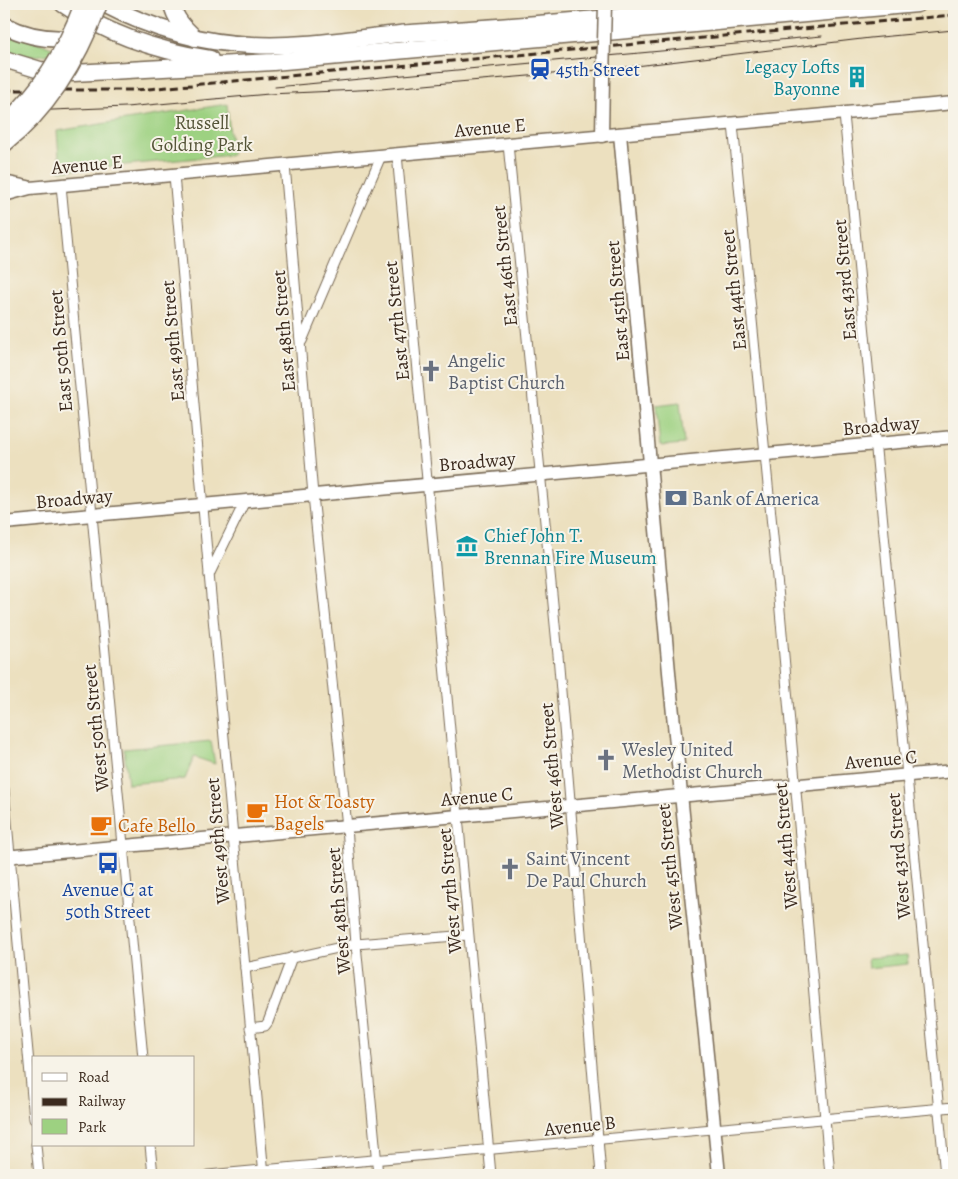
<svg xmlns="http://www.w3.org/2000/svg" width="958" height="1179" font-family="Alegreya,serif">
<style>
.green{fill:#9dd181;stroke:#6c7e50}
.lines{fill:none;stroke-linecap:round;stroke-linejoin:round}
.street-casing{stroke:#796a56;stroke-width:11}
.secondary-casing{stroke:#796a56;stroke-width:15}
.highway-casing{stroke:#796a56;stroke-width:19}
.street{stroke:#fff;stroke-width:9}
.secondary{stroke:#fff;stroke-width:12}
.highway{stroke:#fff;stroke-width:16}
.tram{stroke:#3b2a1e;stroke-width:1}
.rail{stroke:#3b2a1e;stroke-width:3;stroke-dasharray:8 4;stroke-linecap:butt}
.secondary-bridge-casing{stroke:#796a56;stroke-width:15;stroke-linecap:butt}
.highway-bridge-casing{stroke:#796a56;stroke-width:19;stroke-linecap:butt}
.secondary-bridge{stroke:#fff;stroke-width:12}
.highway-bridge{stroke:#fff;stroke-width:16}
.labels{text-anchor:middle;stroke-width:4;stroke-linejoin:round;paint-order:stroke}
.culture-label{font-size:19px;fill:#0d838f;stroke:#f7f3e8;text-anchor:end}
.transit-label{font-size:19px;fill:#164399;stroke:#f7f3e8;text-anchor:start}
.park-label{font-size:19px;fill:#545437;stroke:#f7f3e8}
.street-label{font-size:19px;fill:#3b2a1e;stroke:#f7f3e8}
.worship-label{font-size:19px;fill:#5b616d;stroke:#f7f3e8;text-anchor:start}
.service-label{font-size:19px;fill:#4e5e75;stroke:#f7f3e8;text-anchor:start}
.food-label{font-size:19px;fill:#c56008;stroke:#f7f3e8;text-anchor:start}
</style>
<rect width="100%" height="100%" fill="#f7f3e8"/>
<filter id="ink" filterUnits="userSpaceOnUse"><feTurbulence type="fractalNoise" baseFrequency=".02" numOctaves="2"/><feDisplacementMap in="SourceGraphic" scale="10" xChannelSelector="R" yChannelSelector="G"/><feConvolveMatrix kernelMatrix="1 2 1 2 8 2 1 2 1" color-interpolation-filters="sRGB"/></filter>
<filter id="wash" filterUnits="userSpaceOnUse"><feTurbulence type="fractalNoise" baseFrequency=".0096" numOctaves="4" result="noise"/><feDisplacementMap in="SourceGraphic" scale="20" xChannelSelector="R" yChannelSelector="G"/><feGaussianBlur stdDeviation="1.12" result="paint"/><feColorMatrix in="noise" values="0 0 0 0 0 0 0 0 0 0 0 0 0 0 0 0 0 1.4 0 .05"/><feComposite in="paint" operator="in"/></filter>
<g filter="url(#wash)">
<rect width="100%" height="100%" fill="#ece0bf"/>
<g class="green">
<path d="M4,27L63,53L4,59Z"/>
<path d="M227,104L232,155L60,171L57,131Z"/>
<path d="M680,402L684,444L660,446L656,405Z"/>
<path d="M211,741L215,764L194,757L185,779L128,784L124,749Z"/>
<path d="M907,955L908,964L868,968L867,958Z"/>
</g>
</g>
<g filter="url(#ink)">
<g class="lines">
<g class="street-casing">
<g id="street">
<path d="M844,114L945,1175"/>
<path d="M733,124L778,588L830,1175"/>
<path d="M508,144L558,655L601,1175"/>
<path d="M397,154L491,1175"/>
<path d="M285,165L313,495L347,827L356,944L378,1175"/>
<path d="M174,175L204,519L264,1175"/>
<path d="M61,185L143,1058"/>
<path d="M302,341L381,156"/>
<path d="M209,575L245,501"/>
<path d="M4,789L34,1119"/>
<path d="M245,968L356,944L468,935"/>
<path d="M250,1028L265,1026L268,1022L292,957"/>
<path d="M36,1145L39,1175"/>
<path d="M150,1145L153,1175"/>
<path d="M208,1175L954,1107"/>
</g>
</g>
<g class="secondary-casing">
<g id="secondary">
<path d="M620,134L671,694L719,1175"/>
<path d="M602,136L603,78"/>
<path d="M4,182L28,187"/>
<path d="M4,195L30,188L954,103"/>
<path d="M4,523L954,437"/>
<path d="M4,857L954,771"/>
</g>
</g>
<g class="highway-casing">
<g id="highway">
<path d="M63,4C106,34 159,51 210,59"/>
<path d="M104,4C150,28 200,43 252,45C305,48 359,37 411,33C529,26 645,15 763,4"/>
<path d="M172,4C175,19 184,28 195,38"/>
<path d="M4,25C27,37 55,41 82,37"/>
<path d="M4,59L40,70L74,73L273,62L917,4"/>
</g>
</g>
<use href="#street" class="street"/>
<use href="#secondary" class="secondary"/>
<use href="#highway" class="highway"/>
<g class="tram">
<path d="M275,87L822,36"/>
<path d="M4,112L126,107L269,94L381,89L446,83L611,69L870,38L954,30"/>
</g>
<path class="rail" d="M4,90H136L954,15"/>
<g class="secondary-bridge-casing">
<path id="secondary-bridge" d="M603,78L605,4"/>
</g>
<g class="highway-bridge-casing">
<g id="highway-bridge">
<path d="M4,125C40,92 66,50 83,4"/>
<path d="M4,144C50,108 79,58 99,4"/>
</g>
</g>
<use href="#secondary-bridge" class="secondary-bridge"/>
<use href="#highway-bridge" class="highway-bridge"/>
</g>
</g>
<defs>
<g id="station-bare" transform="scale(1.725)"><path d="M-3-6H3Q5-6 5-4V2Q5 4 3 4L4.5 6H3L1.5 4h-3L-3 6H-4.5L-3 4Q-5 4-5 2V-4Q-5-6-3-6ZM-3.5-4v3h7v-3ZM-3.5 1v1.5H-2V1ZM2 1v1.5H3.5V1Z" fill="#1a4fb4" stroke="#f7f3e8" stroke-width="2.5" paint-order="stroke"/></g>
<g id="building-bare" transform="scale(1.725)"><path d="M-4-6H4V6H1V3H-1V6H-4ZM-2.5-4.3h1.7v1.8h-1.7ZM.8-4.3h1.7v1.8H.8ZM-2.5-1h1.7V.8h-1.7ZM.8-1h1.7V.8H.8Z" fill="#0f9aa8" stroke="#f7f3e8" stroke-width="2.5" paint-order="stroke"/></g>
<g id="church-bare" transform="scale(1.725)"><path d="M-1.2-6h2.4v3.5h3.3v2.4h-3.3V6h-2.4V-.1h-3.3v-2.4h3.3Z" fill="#6b7280" stroke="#f7f3e8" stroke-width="2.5" paint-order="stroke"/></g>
<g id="bank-bare" transform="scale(1.725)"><path d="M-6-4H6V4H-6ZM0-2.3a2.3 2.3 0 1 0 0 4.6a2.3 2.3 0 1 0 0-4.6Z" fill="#5c6f8a" stroke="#f7f3e8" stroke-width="2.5" paint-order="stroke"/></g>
<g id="museum-bare" transform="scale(1.725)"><path d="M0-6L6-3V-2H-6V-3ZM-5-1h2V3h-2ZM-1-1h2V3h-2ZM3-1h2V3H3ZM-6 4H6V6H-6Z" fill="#0f9aa8" stroke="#f7f3e8" stroke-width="2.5" paint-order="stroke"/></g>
<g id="cafe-bare" transform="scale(1.725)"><path d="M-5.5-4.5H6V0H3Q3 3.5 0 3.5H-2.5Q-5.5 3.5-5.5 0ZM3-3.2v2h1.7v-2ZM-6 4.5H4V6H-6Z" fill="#e8710a" stroke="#f7f3e8" stroke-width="2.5" paint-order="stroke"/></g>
<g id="bus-bare" transform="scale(1.725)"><path d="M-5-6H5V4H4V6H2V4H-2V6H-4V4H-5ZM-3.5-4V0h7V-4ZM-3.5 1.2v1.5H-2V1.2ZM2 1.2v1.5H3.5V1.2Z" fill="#1a4fb4" stroke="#f7f3e8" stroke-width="2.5" paint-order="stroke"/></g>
</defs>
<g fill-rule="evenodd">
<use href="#station-bare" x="540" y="69"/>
<use href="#building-bare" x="857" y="77"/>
<use href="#church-bare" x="431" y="371"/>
<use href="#bank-bare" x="676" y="498"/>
<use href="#museum-bare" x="467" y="546"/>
<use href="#church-bare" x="606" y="760"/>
<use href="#cafe-bare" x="257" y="812"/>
<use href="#cafe-bare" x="101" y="825"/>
<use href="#bus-bare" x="108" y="863"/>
<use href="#church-bare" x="510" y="869"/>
</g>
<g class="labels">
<g class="culture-label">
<text x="840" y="73">Legacy Lofts<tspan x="840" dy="22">Bayonne</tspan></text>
<text x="484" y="542" text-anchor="start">Chief John T.<tspan x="484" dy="22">Brennan Fire Museum</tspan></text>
</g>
<g class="transit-label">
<text x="556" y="76">45th Street</text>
<text x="108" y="896" text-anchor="middle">Avenue C at<tspan x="108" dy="22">50th Street</tspan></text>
</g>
<g class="park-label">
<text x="202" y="129">Russell<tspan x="202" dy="22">Golding Park</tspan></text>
</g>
<g class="street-label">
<text transform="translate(490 127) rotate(-5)" y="7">Avenue E</text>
<text transform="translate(87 164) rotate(-5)" y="7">Avenue E</text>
<text transform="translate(504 266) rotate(-96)" y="7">East 46th Street</text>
<text transform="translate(844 280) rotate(-95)" y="7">East 43rd Street</text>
<text transform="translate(733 290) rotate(-96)" y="7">East 44th Street</text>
<text transform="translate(617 301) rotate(-95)" y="7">East 45th Street</text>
<text transform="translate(396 321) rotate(-96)" y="7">East 47th Street</text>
<text transform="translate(283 331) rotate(-95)" y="7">East 48th Street</text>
<text transform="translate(172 341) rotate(-95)" y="7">East 49th Street</text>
<text transform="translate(60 351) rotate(-95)" y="7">East 50th Street</text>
<text transform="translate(881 425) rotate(-5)" y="7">Broadway</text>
<text transform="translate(477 461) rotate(-5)" y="7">Broadway</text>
<text transform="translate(74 498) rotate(-5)" y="7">Broadway</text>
<text transform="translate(95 728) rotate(-96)" y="7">West 50th Street</text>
<text transform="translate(881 759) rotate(-5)" y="7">Avenue C</text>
<text transform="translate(551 766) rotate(-95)" y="7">West 46th Street</text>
<text transform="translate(477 796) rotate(-5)" y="7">Avenue C</text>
<text transform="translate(217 841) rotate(-95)" y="7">West 49th Street</text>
<text transform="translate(785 846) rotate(-95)" y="7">West 44th Street</text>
<text transform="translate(898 856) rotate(-95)" y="7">West 43rd Street</text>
<text transform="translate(669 867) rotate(-96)" y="7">West 45th Street</text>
<text transform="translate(449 891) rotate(-95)" y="7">West 47th Street</text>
<text transform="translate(338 911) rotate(-95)" y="7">West 48th Street</text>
<text transform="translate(580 1125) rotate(-6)" y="7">Avenue B</text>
</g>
<g class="worship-label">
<text x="448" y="367">Angelic<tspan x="448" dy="22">Baptist Church</tspan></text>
<text x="622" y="756">Wesley United<tspan x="622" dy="22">Methodist Church</tspan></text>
<text x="526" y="865">Saint Vincent<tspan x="526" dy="22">De Paul Church</tspan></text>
</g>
<g class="service-label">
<text x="692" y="505">Bank of America</text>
</g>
<g class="food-label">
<text x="274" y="808">Hot &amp; Toasty<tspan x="274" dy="22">Bagels</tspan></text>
<text x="118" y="832">Cafe Bello</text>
</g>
</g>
<rect width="958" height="1179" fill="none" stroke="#f7f3e8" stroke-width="20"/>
<rect x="32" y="1056" width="162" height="90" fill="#f7f3e8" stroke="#aca397"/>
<rect x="42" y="1073" width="25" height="8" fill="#ffffff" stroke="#aca397"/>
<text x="78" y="1082" font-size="15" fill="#3b2a1e">Road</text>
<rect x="42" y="1098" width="25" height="8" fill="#3b2a1e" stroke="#aca397"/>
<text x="78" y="1106" font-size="15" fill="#3b2a1e">Railway</text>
<rect x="42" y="1119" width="25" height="15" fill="#9dd181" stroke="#aca397"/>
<text x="78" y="1132" font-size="15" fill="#3b2a1e">Park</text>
</svg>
